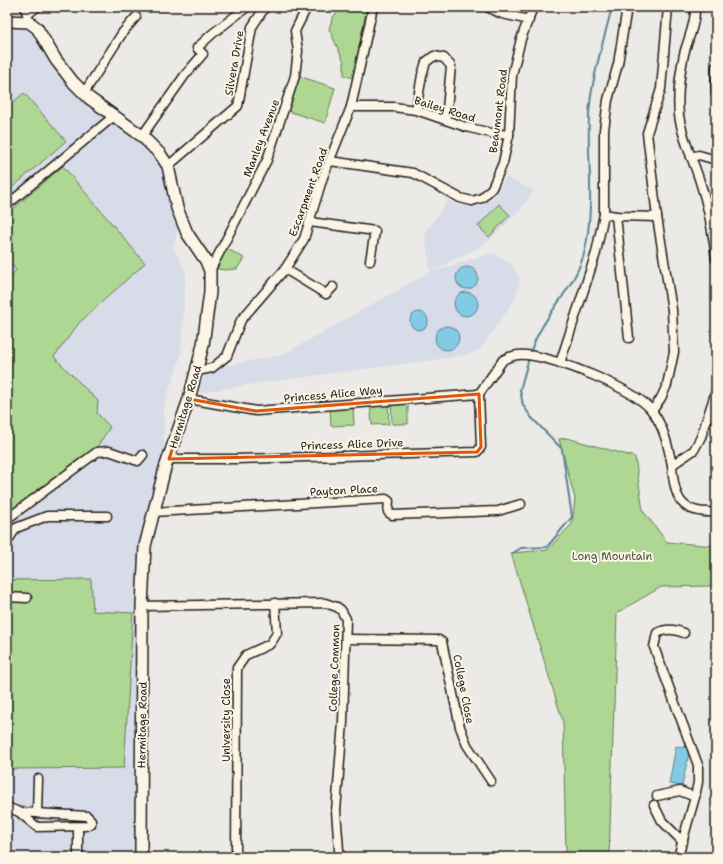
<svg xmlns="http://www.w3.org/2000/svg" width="723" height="864" font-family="'Shantell Sans',sans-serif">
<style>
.built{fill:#d8dce8}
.green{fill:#aed794;stroke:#657a58}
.water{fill:#83cbe4;stroke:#5a8594}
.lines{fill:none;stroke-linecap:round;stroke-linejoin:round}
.stream{stroke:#5a8594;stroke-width:2}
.street-casing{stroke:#1c1c1c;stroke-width:11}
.secondary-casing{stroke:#1c1c1c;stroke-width:14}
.street{stroke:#fcf5e5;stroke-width:8}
.secondary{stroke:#fcf5e5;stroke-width:11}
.marked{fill:none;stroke:#de560d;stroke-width:3;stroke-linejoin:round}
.labels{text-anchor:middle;stroke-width:4;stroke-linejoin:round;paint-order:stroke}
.street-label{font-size:11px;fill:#1c1c1c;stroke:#fcf5e5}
.park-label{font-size:11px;fill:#485440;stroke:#fcf5e5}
</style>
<rect width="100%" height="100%" fill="#eceae6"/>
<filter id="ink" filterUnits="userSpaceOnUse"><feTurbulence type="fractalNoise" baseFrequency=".025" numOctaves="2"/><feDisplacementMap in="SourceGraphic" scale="8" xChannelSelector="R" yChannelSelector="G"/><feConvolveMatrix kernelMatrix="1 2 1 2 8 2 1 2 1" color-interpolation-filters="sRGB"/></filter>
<g filter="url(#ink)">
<g class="built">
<path d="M21,17L84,88L144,132L167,173L169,199L178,230L173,247L186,271L181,354L164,405V472L149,512L138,857H7V18Z"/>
<path d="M506,177L535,191L518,212L488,242L433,271L493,253L512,265L520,280L515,299L482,347L474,353L450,358L267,382L197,393L203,370L282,355L430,272L425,233L448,200L461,206H480L493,198Z"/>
</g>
<g class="green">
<path d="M342,7H367L353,78L344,75V62L329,29L333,17Z"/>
<path d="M299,76L335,88L325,123L288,111Z"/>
<path d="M24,93L66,141L7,192V107Z"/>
<path d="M63,166L145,263L79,323L54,357L98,401L97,413L110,427L97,447L7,514V281L16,270L7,258V214Z"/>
<path d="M499,204L510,215L489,237L478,226Z"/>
<path d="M222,246L244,258L237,269L224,270L213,268Z"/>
<path d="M391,402H408V424H392Z"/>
<path d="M388,403L389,424L372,425L370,404Z"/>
<path d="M330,406H353L354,425L331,426Z"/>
<path d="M567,438L635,457L643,511L667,542L716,546V628L712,586L661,587L617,613L609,857H566L563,722L511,553L547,550L572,524L575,499L559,439Z"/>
<path d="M91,579L93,611L133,613L124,768L7,769V580Z"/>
</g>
<g class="water">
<circle cx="467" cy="278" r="11"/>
<circle cx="466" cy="304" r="12"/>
<circle cx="419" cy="321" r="9"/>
<circle cx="447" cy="338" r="12"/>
<path d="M676,746L690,748L682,786L669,784Z"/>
</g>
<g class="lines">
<g class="stream">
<path d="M530,354C541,316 576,289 585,250C595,205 587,159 589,114C591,81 604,39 612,7"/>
<path d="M513,553L521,548L547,547L572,517L562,449L531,417L523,405L520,390L529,358"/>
</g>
<g class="street-casing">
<g id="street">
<path d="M25,7L29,22"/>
<path d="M487,7L502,14L529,20"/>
<path d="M695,7C696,23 688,39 684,54C680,73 677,95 679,115C682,139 694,161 701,185C709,209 713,234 716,259"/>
<path d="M28,14L37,7"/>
<path d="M716,67V94"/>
<path d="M84,93L123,32L136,17"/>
<path d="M351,107H394L416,110L466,127L491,133L509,135"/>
<path d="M416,110L422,75L426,62L434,56L444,58L451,66L446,120"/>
<path d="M142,136L185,75L203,54L197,48L212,34L247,7"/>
<path d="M691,157L699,155L716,160"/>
<path d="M330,161L413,173L460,198L472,201L482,198L492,188L503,163L509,135L512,75L521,39L533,7"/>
<path d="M168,166L238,106L252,27L265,7"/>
<path d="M7,205L114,116"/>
<path d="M604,214L616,216L657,217"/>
<path d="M616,216L629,338"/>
<path d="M310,222L375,231L370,261"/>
<path d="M285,269L326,294L333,287"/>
<path d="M210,271L267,160L295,76L298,51L295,31L307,7"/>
<path d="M560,363L596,253L604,214V130L608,100L618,64L627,7"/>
<path d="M197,371L212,368L227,356L241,320L285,269L304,239L323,177L351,107L373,7"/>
<path d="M479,394L503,360C510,356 519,354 527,355C554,357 636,389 652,411C664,427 668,446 672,465L694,450L701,437L716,391"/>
<path d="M189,399L256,411L479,394"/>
<path d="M652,411L661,398L667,385L674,352L672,310L657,217L647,133L661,89L668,7"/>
<path d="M169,459H237L477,452L481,447L479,394"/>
<path d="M672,465C674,498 680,514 716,512"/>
<path d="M153,512L386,499L389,501L388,512L392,515L498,511L521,504"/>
<path d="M7,519L97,452L109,451L138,461L143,455"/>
<path d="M7,542L16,528L47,516H107"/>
<path d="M7,597L27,598"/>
<path d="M142,606L325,603L337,607L341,610L346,619L343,722L336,811L339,850L341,857"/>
<path d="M684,633C675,629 666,628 657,633L654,647L698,765V782L695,797"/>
<path d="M346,639L439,640L442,642L460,727L467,745L491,781"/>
<path d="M657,796L680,791L695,797L678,857"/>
<path d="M654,805L662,821L683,842"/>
<path d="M7,807L19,812L37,827L85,826L91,824V820L87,816L19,812"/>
<path d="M37,813L38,779"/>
<path d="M78,857V827"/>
<path d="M236,857L237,668L246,655L270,644L274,638L277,633L275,603"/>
</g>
</g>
<g class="secondary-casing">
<path id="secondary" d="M7,21L29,22L37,28L56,60L73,82L89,98L142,136L160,154L168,166L177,208L187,233L206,261L210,271V292L203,345L189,399L165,468L145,546L142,606L141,857"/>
</g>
<use href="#street" class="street"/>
<use href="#secondary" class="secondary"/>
</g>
</g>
<path class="marked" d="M479,394L481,447L477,452L169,459L189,399L256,411Z"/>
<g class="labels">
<g class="street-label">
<text transform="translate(234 63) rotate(-80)" y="4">Silvera Drive</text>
<text transform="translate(445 109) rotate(17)" y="4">Bailey Road</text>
<text transform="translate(498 111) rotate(-83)" y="4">Beaumont Road</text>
<text transform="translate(261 138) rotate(-69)" y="4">Manley Avenue</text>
<text transform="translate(308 192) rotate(-70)" y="4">Escarpment Road</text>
<text transform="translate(333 394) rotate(-5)" y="4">Princess Alice Way</text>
<text transform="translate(185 407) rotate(-73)" y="4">Hermitage Road</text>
<text transform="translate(352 444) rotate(-2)" y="4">Princess Alice Drive</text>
<text transform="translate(344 490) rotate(-3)" y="4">Payton Place</text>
<text transform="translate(334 668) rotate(-88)" y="4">College Common</text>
<text transform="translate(464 689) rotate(79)" y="4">College Close</text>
<text transform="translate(226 720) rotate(-90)" y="4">University Close</text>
<text transform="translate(142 725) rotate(-89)" y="4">Hermitage Road</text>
</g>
<g class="park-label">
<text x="612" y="560">Long Mountain</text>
</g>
</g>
<rect width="723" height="864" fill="none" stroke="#fcf5e5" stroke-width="24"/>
<rect x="12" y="12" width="699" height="840" fill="none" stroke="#1c1c1c" stroke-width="1.5" filter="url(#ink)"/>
</svg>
